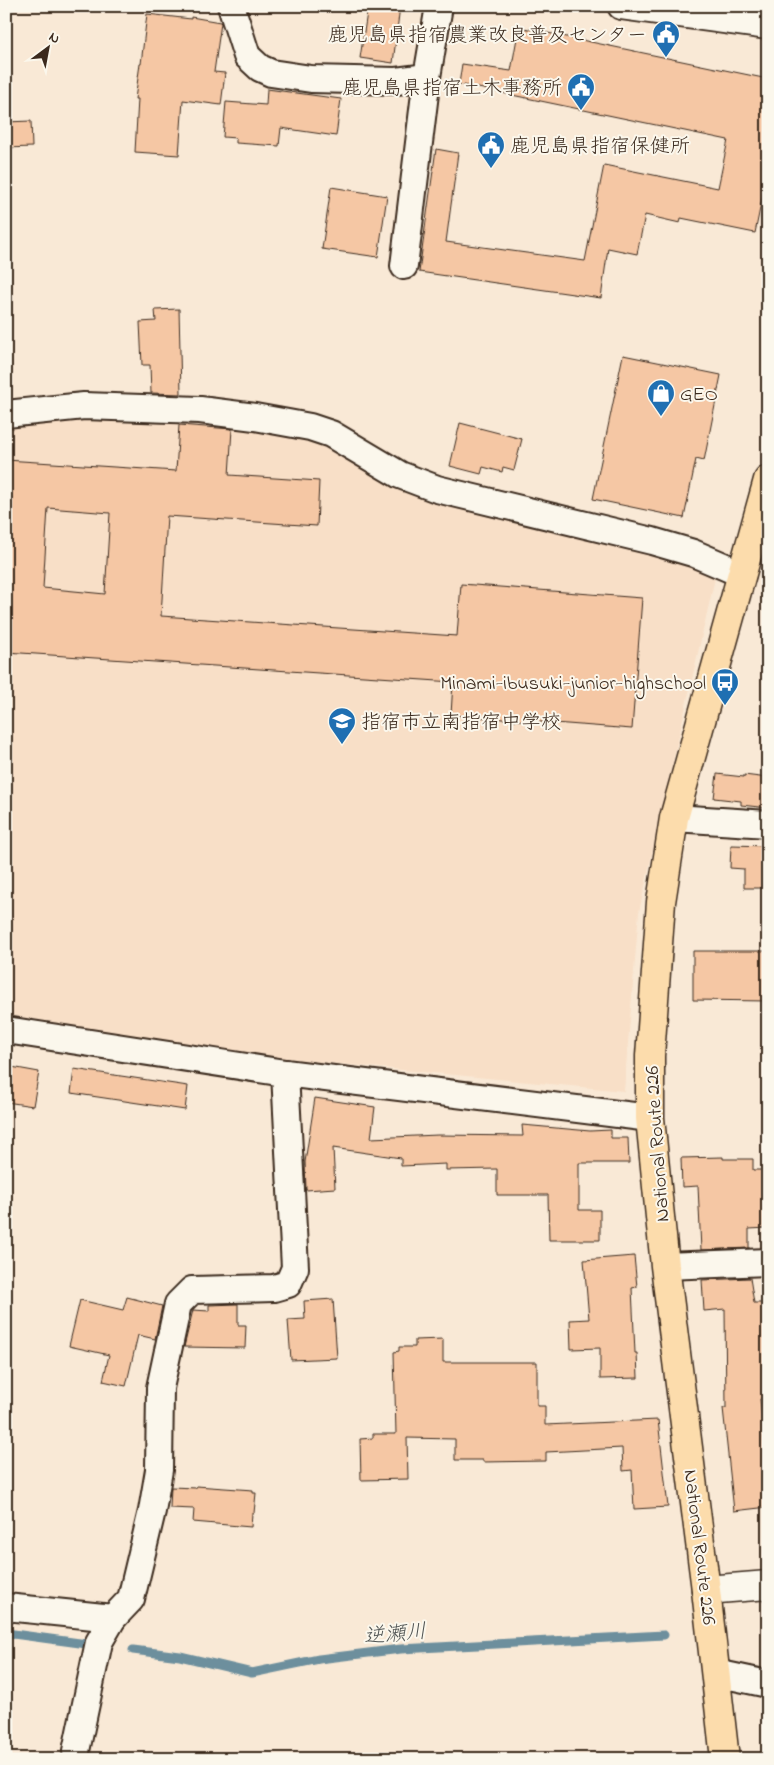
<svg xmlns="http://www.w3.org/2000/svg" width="774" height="1765" font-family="'Indie Flower','Klee One',sans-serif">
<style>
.built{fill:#f8dfc7}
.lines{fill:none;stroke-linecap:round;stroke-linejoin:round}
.stream{stroke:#6d8f9d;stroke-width:9}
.building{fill:#f5c7a4;stroke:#3b2a1e;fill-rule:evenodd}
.street-casing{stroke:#3b2a1e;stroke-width:30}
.secondary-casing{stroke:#3b2a1e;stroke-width:31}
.highway-casing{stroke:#3b2a1e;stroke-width:31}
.street{stroke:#fbf7ec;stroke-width:26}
.secondary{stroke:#fbf7ec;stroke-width:28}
.highway{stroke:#fcdcac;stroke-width:28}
.labels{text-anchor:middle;stroke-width:4;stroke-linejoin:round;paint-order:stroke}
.poi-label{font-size:20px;fill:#3b2a1e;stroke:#fbf7ec;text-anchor:end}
.street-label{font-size:20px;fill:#3b2a1e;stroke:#fbf7ec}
.water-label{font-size:21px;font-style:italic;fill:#505453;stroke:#fbf7ec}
</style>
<rect width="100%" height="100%" fill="#f9e9d6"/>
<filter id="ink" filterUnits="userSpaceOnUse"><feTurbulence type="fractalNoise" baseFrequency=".02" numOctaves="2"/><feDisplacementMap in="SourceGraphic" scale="10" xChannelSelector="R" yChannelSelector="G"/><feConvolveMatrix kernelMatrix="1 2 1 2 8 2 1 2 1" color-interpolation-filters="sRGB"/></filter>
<g filter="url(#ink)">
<path class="built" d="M158,418L232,424L325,442L426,496L468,511L669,558L715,578L639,912L624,1091L266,1057L6,1015V425L56,419Z"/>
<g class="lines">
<g class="stream">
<path d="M6,1633L87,1644"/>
<path d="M133,1650L180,1656L252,1673L319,1659L401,1649L664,1635"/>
</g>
</g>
<g class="building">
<path d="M368,6H400L393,63L360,58Z"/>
<path d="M147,14L191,19V17L220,22L221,23L214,72L225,73L221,105L183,100L179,155L135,152L138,99H135L140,64H141Z"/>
<path d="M519,27L768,79V169L755,233L681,218L680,223L645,215L637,254L608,248L601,298L419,272L436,149L458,153L446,242L585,261L604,165L718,188L728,140L459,84L462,64L511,71Z"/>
<path d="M267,89L341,99L336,136L281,128L279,146L236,143V138L223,137L226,102L266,105Z"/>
<path d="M31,121L32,147L6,148V122Z"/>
<path d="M331,187L387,196L378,257L322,249Z"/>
<path d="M179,309L181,394L151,393L150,365H142L140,322L156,321L155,310Z"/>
<path d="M623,355L721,375L704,461L696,459L684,518L593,499Z"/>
<path d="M460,423L522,439L514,470L503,467L502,472L483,467L481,474L450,466Z"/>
<path d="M179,425L232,429L229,475L319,481L317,526L167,516L161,616L457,636L461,584L642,598L632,729L451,715L453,682L6,652V460L176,471ZM48,508L110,513L105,594L43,588Z"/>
<path d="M717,774L744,777V775L768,778V808L741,805V801L714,798Z"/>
<path d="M731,845L768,846V888H744V869L730,868Z"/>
<path d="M693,951H768V1001L693,1000Z"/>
<path d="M6,1066L39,1072L33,1106L6,1102Z"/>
<path d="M74,1069L188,1086L185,1110L71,1093Z"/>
<path d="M315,1098L375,1107L371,1138L438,1135L523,1136L522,1125L590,1131L611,1130V1138H628L629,1163H579V1210H600V1240H549L548,1195H497V1169L446,1170V1164L401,1166V1158L333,1148L335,1188L306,1190L305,1162Z"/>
<path d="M723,1157V1159H753V1170H768V1228L749,1229V1248L701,1250L698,1186L682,1187L681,1158Z"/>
<path d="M634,1256L637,1287L632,1288L635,1353H637L638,1378L600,1379V1348L571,1349L570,1320L589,1319L584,1260Z"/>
<path d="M750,1278L754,1303H768V1398L760,1399L766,1460H768V1507L734,1511L723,1408H726L725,1309L704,1311L702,1280Z"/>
<path d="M127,1297L162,1306L155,1339L138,1335L126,1386L103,1381L109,1355L69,1346L80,1300L123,1310Z"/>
<path d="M333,1299L337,1358L291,1360L288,1320L305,1319L304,1301Z"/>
<path d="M238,1304V1325H246L245,1348L184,1347L193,1310L209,1311V1305Z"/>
<path d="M443,1339V1362H537V1406H545V1425L658,1420L668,1507L634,1509L632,1470L623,1471L622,1448L546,1452V1461L483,1462V1460H455V1439L407,1438L408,1479L361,1480L360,1439L373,1438V1434H396L394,1352L399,1351V1347H415V1340Z"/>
<path d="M196,1486L253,1490V1493H256L254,1513H252L251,1527L193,1522L194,1509L170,1508L171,1487L196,1488Z"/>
</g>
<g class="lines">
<g class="street-casing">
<g id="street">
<path d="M231,6L247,56L260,68L271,73L311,79L396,81L427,77L439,6"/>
<path d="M621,6L768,26"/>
<path d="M404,266L427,77"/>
<path d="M6,414L84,406L200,410L255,417L310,427L331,434L400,475L437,489L652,541L693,553L742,574"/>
<path d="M674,818L768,824"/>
<path d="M6,1030L285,1073L650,1118"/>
<path d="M665,1266L768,1262"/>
<path d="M6,1607L113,1618"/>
<path d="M716,1673L768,1684"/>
<path d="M77,1759L76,1751L99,1642L113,1618L131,1599L152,1511L159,1470L160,1388L178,1304L192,1290L274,1288L288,1284L295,1268L285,1073"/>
</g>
</g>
<g class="secondary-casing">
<path id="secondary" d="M706,1590L768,1585"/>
</g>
<g class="highway-casing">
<path id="highway" d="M725,1759L706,1590L665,1266L650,1118V1056L661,902L674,818L768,480"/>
</g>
<use href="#street" class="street"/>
<use href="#secondary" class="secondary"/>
<use href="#highway" class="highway"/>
</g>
</g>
<defs>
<g id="civic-pin" transform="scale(1.4375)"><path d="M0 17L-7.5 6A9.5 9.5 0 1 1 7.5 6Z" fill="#1f6fb2" stroke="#fbf7ec"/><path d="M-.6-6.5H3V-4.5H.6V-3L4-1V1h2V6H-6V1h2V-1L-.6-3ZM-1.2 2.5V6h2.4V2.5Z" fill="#fff"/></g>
<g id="shop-pin" transform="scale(1.4375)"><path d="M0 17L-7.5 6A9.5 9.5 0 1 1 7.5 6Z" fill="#1f6fb2" stroke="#fbf7ec"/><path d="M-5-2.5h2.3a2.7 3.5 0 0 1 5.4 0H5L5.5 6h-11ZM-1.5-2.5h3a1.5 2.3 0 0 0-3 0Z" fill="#fff"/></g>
<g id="bus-pin" transform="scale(1.4375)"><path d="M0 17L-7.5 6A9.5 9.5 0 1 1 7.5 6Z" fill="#1f6fb2" stroke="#fbf7ec"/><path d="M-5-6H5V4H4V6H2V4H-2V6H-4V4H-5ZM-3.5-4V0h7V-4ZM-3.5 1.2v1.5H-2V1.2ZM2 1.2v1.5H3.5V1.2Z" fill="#fff"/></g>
<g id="school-pin" transform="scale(1.4375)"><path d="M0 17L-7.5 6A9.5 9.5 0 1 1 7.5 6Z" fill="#1f6fb2" stroke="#fbf7ec"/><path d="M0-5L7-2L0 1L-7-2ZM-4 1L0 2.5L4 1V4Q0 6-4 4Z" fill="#fff"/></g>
</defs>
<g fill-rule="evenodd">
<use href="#civic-pin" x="666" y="34"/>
<use href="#civic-pin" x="581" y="87"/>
<use href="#civic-pin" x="491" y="145"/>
<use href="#shop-pin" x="661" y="393"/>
<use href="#bus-pin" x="725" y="682"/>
<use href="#school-pin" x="342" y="721"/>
</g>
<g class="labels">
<g class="poi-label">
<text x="647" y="41">鹿児島県指宿農業改良普及センター</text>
<text x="562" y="94">鹿児島県指宿土木事務所</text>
<text x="510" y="152" text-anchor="start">鹿児島県指宿保健所</text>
<text x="680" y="400" text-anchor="start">GEO</text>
<text x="706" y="689">Minami-ibusuki-junior-highschool</text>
<text x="361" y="728" text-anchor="start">指宿市立南指宿中学校</text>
</g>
<g class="street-label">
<text transform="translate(656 1144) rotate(-94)" y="7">National Route 226</text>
<text transform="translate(701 1547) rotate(83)" y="7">National Route 226</text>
</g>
<g class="water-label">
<text transform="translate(395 1633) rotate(-5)" y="7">逆瀬川</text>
</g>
</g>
<rect width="774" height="1765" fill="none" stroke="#fbf7ec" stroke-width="25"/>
<rect x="12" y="12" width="749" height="1740" fill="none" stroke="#3b2a1e" stroke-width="2" filter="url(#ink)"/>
<g transform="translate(48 48) rotate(32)" stroke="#fbf7ec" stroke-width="4" paint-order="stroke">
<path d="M0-4L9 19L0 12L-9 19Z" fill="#3b2a1e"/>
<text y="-8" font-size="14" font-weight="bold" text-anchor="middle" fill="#3b2a1e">N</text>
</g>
</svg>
